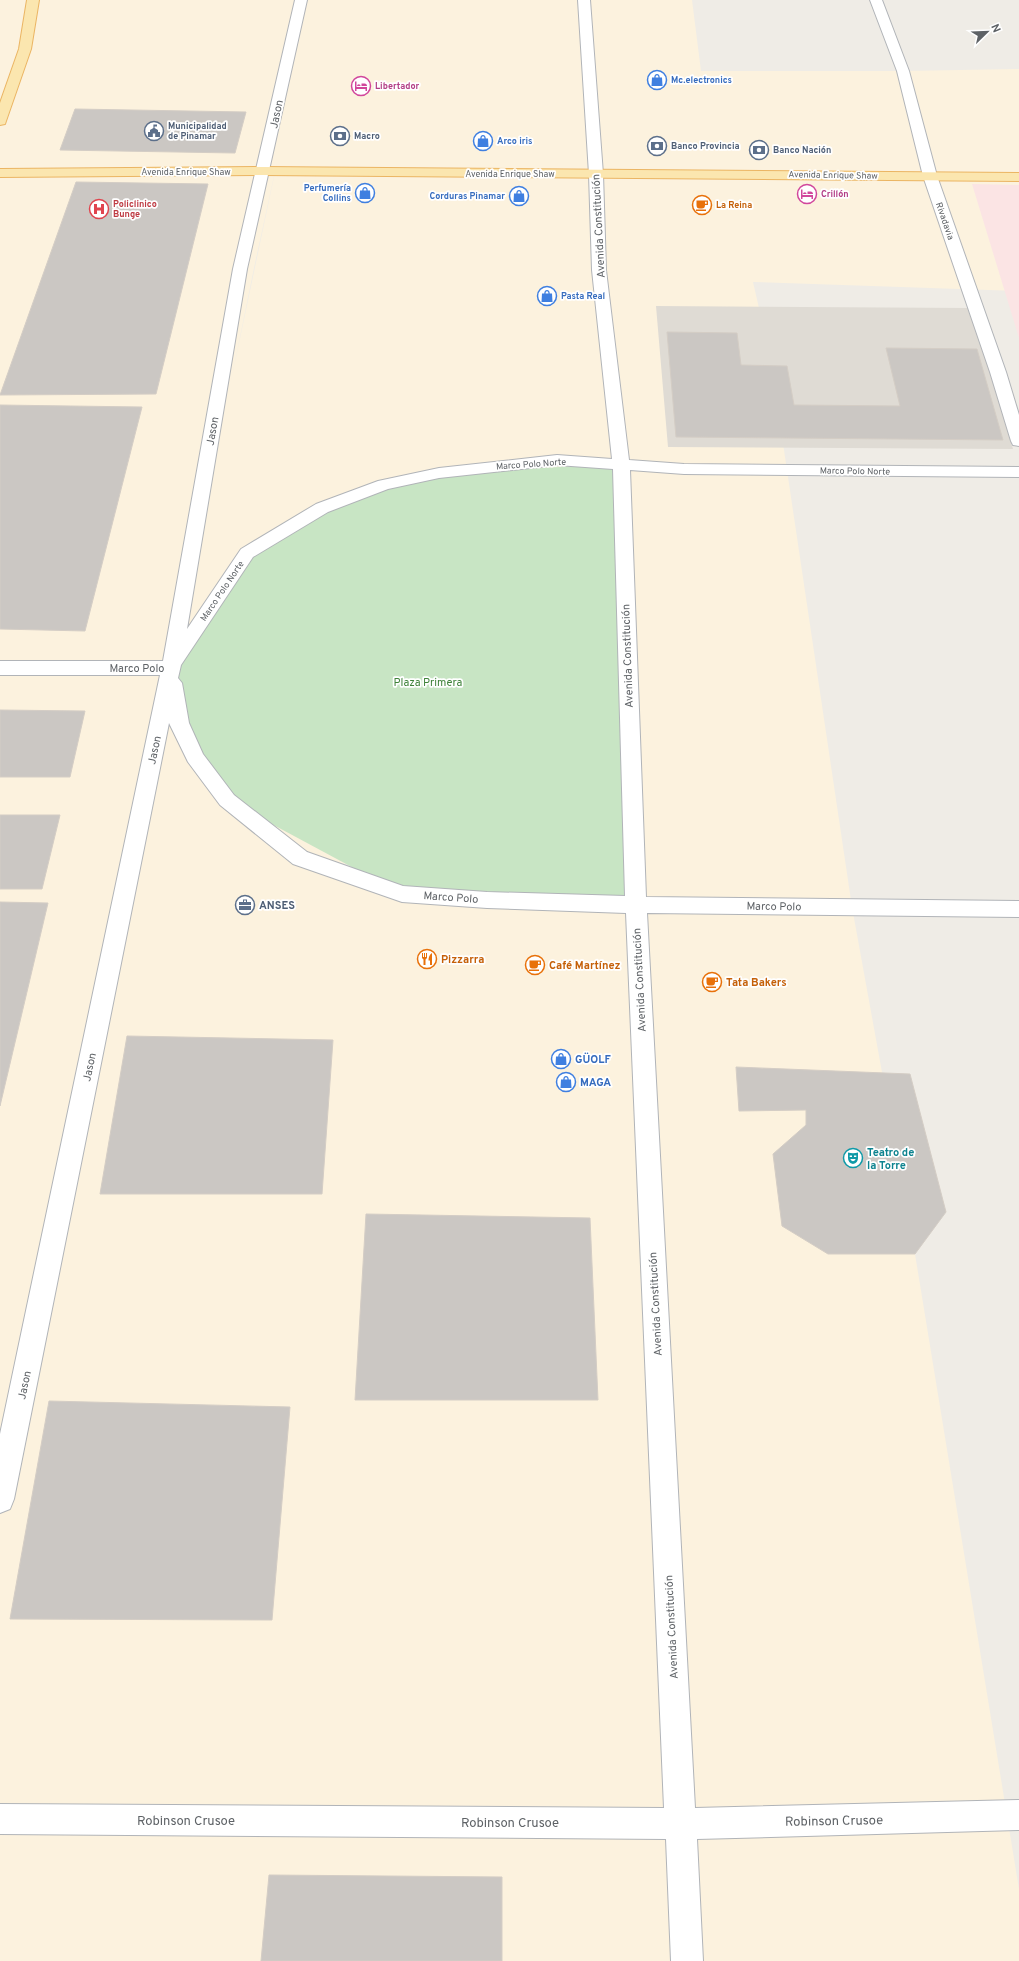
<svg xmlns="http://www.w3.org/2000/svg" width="1019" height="1961" font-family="Overpass,sans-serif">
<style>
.commercial{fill:#fcf2de;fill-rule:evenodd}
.education{fill:#dfdbd4}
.medical{fill:#fbe4e4}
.green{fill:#c8e5c4}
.building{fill:#cbc7c3;stroke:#d4cdc5}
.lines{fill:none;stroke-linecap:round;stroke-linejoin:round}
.minor-casing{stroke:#b1b4b8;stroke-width:2}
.major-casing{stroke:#ebb563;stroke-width:2}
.minor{fill:#fff;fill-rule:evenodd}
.major{fill:#fbe6af;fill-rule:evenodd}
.labels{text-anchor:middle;stroke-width:3.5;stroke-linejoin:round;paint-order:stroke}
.far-shop-label{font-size:9px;font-weight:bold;fill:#366cbe;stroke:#fff;text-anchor:start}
.far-hotel-label{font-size:9px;font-weight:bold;fill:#b23c85;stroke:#fff;text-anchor:start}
.far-service-label{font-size:9px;font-weight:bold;fill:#4e5e75;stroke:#fff;text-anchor:start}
.far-street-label{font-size:9px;fill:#5e6266;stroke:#fff}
.far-health-label{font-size:9px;font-weight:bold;fill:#be3a42;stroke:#fff;text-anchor:start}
.far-food-label{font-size:9px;font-weight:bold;fill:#c56008;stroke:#fff;text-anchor:start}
.street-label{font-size:11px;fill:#5e6266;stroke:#fff}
.park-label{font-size:11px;fill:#3e8239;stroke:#fff}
.service-label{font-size:11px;font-weight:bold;fill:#4e5e75;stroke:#fff;text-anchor:start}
.food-label{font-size:11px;font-weight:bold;fill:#c56008;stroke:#fff;text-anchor:start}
.shop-label{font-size:11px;font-weight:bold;fill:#366cbe;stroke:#fff;text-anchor:start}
.culture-label{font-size:11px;font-weight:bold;fill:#0d838f;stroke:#fff;text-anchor:start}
.near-street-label{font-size:13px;fill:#5e6266;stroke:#fff}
</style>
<rect width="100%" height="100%" fill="#efece6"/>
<path class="commercial" d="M0,0H692L701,71H903L1019,69V291L753,282L770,356L852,907L915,1254L1019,1889V1961H0ZM277,162L275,172L230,386L254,268ZM303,858L630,904L402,894Z"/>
<path class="education" d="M656,306L970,308L1013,449L668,447Z"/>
<path class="medical" d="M972,184L1019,185V338Z"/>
<path class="green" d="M621,464L636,905L402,894L227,800L195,757L171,668L247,553L322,508L439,473Z"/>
<g class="building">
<path d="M75,109L246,112L235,153L60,150Z"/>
<path d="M76,182L208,184L156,394L0,395Z"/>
<path d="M667,332L737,333L741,365L787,366L794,405L900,406L886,348L977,349L1003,440L676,437Z"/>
<path d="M0,405L142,407L85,631L0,629Z"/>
<path d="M0,710L85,711L70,777H0Z"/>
<path d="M0,815H60L42,889H0Z"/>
<path d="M0,902L48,903L0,1106Z"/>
<path d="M127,1036L333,1040L322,1194H100Z"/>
<path d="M736,1067L910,1074L946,1212L915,1254H828L782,1226L773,1154L806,1125V1110L739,1111Z"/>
<path d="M366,1214L590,1218L598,1400H355Z"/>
<path d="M49,1401L290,1407L272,1620L10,1619Z"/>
<path d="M269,1875L502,1877V1961H261Z"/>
</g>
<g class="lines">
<g class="minor-casing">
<g id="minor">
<path d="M295,0H307L247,269L187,629L241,549L316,504L378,481L439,468L557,455L612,459L592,270L589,174L578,0H590L603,174L606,270L629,460L684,464L1019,467V477L684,474L630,470L646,897L1019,901V917L647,913L695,1808L1019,1800V1830L697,1839L703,1961H671L666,1839L0,1834V1804L664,1808L626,913L487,908L402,902L293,864L220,805L188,762L169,723L14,1499L10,1509L0,1513V1434L160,675H0V661H163L233,269ZM557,465L613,469L625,896L487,892L403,886L307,852L234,795L203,754L189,723L182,683L178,678L181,665L253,557L328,512L388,489L439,478Z"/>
<path d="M870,0H882L909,71L937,176L1006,372L1019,415V446L1013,445L1011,441L990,372L923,176L897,71Z"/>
</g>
</g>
<g class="major-casing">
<g id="major">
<path d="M27,0H39L31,49L6,121L5,124L0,125V103L19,49Z"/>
<path d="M263,167L1019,173V181L263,175L0,177V169Z"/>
</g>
</g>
<use href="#minor" class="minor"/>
<use href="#major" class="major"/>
</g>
<defs>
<g id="shop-ring" transform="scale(1)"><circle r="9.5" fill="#fff" stroke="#3f7fe0" stroke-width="1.5"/><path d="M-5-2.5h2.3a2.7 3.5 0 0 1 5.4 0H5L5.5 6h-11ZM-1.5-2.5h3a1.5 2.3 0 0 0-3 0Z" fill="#3f7fe0"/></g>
<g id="hotel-ring" transform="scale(1)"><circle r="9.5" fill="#fff" stroke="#d1479c" stroke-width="1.5"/><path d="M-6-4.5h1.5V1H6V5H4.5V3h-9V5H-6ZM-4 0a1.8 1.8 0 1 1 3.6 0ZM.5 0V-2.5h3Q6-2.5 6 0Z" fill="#d1479c"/></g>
<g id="civic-ring" transform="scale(1)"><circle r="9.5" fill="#fff" stroke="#5c6f8a" stroke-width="1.5"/><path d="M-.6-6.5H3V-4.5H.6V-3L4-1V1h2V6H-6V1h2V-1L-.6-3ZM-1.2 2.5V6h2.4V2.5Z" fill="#5c6f8a"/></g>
<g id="bank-ring" transform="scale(1)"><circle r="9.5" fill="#fff" stroke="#5c6f8a" stroke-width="1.5"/><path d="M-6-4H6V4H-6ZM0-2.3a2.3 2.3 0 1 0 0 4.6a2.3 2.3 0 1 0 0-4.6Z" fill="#5c6f8a"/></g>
<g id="cafe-ring" transform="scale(1)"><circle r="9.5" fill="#fff" stroke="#e8710a" stroke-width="1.5"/><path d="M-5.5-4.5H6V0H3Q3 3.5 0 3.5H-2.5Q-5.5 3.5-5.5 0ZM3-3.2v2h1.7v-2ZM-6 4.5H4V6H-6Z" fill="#e8710a"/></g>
<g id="hospital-ring" transform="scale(1)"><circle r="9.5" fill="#fff" stroke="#e0444e" stroke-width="1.5"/><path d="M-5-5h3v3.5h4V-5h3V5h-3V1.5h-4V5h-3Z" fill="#e0444e"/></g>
<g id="office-ring" transform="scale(1)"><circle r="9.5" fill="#fff" stroke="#5c6f8a" stroke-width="1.5"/><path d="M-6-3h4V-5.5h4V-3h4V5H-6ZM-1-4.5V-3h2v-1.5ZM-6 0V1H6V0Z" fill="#5c6f8a"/></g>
<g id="restaurant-ring" transform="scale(1)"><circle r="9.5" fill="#fff" stroke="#e8710a" stroke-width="1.5"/><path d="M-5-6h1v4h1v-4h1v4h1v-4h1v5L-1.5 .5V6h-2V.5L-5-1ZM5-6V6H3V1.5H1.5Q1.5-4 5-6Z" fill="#e8710a"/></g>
<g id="theatre-ring" transform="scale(1)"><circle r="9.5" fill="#fff" stroke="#0f9aa8" stroke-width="1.5"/><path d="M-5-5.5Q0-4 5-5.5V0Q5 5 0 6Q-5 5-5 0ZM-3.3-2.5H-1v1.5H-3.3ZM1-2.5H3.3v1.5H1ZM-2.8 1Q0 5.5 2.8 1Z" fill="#0f9aa8"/></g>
</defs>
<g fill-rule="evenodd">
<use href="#shop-ring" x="657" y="80"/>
<use href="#hotel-ring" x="361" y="86"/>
<use href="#civic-ring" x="154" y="131"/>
<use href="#bank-ring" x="340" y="136"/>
<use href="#shop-ring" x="483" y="141"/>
<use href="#bank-ring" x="657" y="146"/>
<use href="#bank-ring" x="759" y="150"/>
<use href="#shop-ring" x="365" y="193"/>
<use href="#hotel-ring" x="807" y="194"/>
<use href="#shop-ring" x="519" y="196"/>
<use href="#cafe-ring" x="702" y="205"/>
<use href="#hospital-ring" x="99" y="209"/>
<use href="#shop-ring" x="547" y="296"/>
<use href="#office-ring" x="245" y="905"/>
<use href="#restaurant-ring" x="427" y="959"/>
<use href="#cafe-ring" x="535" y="965"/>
<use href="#cafe-ring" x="712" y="982"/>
<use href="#shop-ring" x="561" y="1059"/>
<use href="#shop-ring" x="566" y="1082"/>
<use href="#theatre-ring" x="853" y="1158"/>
</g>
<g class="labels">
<g class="far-shop-label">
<text x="671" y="83">Mc.electronics</text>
<text x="497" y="144">Arco iris</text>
<text x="351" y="191" text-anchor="end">Perfumería<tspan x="351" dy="10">Collins</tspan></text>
<text x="505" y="199" text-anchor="end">Corduras Pinamar</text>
<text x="561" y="299">Pasta Real</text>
</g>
<g class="far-hotel-label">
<text x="375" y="89">Libertador</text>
<text x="821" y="197">Crillón</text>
</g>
<g class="far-service-label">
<text x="168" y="129">Municipalidad<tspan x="168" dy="10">de Pinamar</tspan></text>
<text x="354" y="139">Macro</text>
<text x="671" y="149">Banco Provincia</text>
<text x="773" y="153">Banco Nación</text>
</g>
<g class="far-street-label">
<text x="186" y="175">Avenida Enrique Shaw</text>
<text x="510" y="177">Avenida Enrique Shaw</text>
<text transform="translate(833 175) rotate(1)" y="3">Avenida Enrique Shaw</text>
<text transform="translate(945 221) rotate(71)" y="3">Rivadavia</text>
<text transform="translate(531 464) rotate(-4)" y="3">Marco Polo Norte</text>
<text transform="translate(855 471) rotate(1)" y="3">Marco Polo Norte</text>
<text transform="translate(222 591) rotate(-56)" y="3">Marco Polo Norte</text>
</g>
<g class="far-health-label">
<text x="113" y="207">Policlinico<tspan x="113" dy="10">Bunge</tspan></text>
</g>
<g class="far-food-label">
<text x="716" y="208">La Reina</text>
</g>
<g class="street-label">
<text transform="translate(276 114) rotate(-78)" y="4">Jason</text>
<text transform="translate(598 226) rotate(-93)" y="4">Avenida Constitución</text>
<text transform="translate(212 431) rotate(-80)" y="4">Jason</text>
<text transform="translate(627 656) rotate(-92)" y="4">Avenida Constitución</text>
<text x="137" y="672">Marco Polo</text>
<text transform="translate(154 750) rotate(-78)" y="4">Jason</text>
<text transform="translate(451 897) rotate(4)" y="4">Marco Polo</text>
<text transform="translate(774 906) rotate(1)" y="4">Marco Polo</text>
<text transform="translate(639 980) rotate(-93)" y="4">Avenida Constitución</text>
<text transform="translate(89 1067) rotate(-78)" y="4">Jason</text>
<text transform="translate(655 1304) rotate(-93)" y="4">Avenida Constitución</text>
<text transform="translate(24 1385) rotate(-78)" y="4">Jason</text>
<text transform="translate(671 1627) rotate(-93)" y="4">Avenida Constitución</text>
</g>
<g class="park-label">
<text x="428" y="686">Plaza Primera</text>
</g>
<g class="service-label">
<text x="259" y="909">ANSES</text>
</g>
<g class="food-label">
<text x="441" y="963">Pizzarra</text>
<text x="549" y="969">Café Martínez</text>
<text x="726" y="986">Tata Bakers</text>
</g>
<g class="shop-label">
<text x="575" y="1063">GÜOLF</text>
<text x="580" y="1086">MAGA</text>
</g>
<g class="culture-label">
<text x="867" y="1156">Teatro de<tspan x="867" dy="13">la Torre</tspan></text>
</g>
<g class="near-street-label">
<text x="186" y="1825">Robinson Crusoe</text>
<text transform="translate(834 1820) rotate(-1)" y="5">Robinson Crusoe</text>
<text x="510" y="1827">Robinson Crusoe</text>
</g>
</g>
<g transform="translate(987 32) rotate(67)" stroke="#ffffff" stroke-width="3" paint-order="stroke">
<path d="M0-3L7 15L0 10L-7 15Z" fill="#5e6266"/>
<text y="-6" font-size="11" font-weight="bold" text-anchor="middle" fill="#5e6266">N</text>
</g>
</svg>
